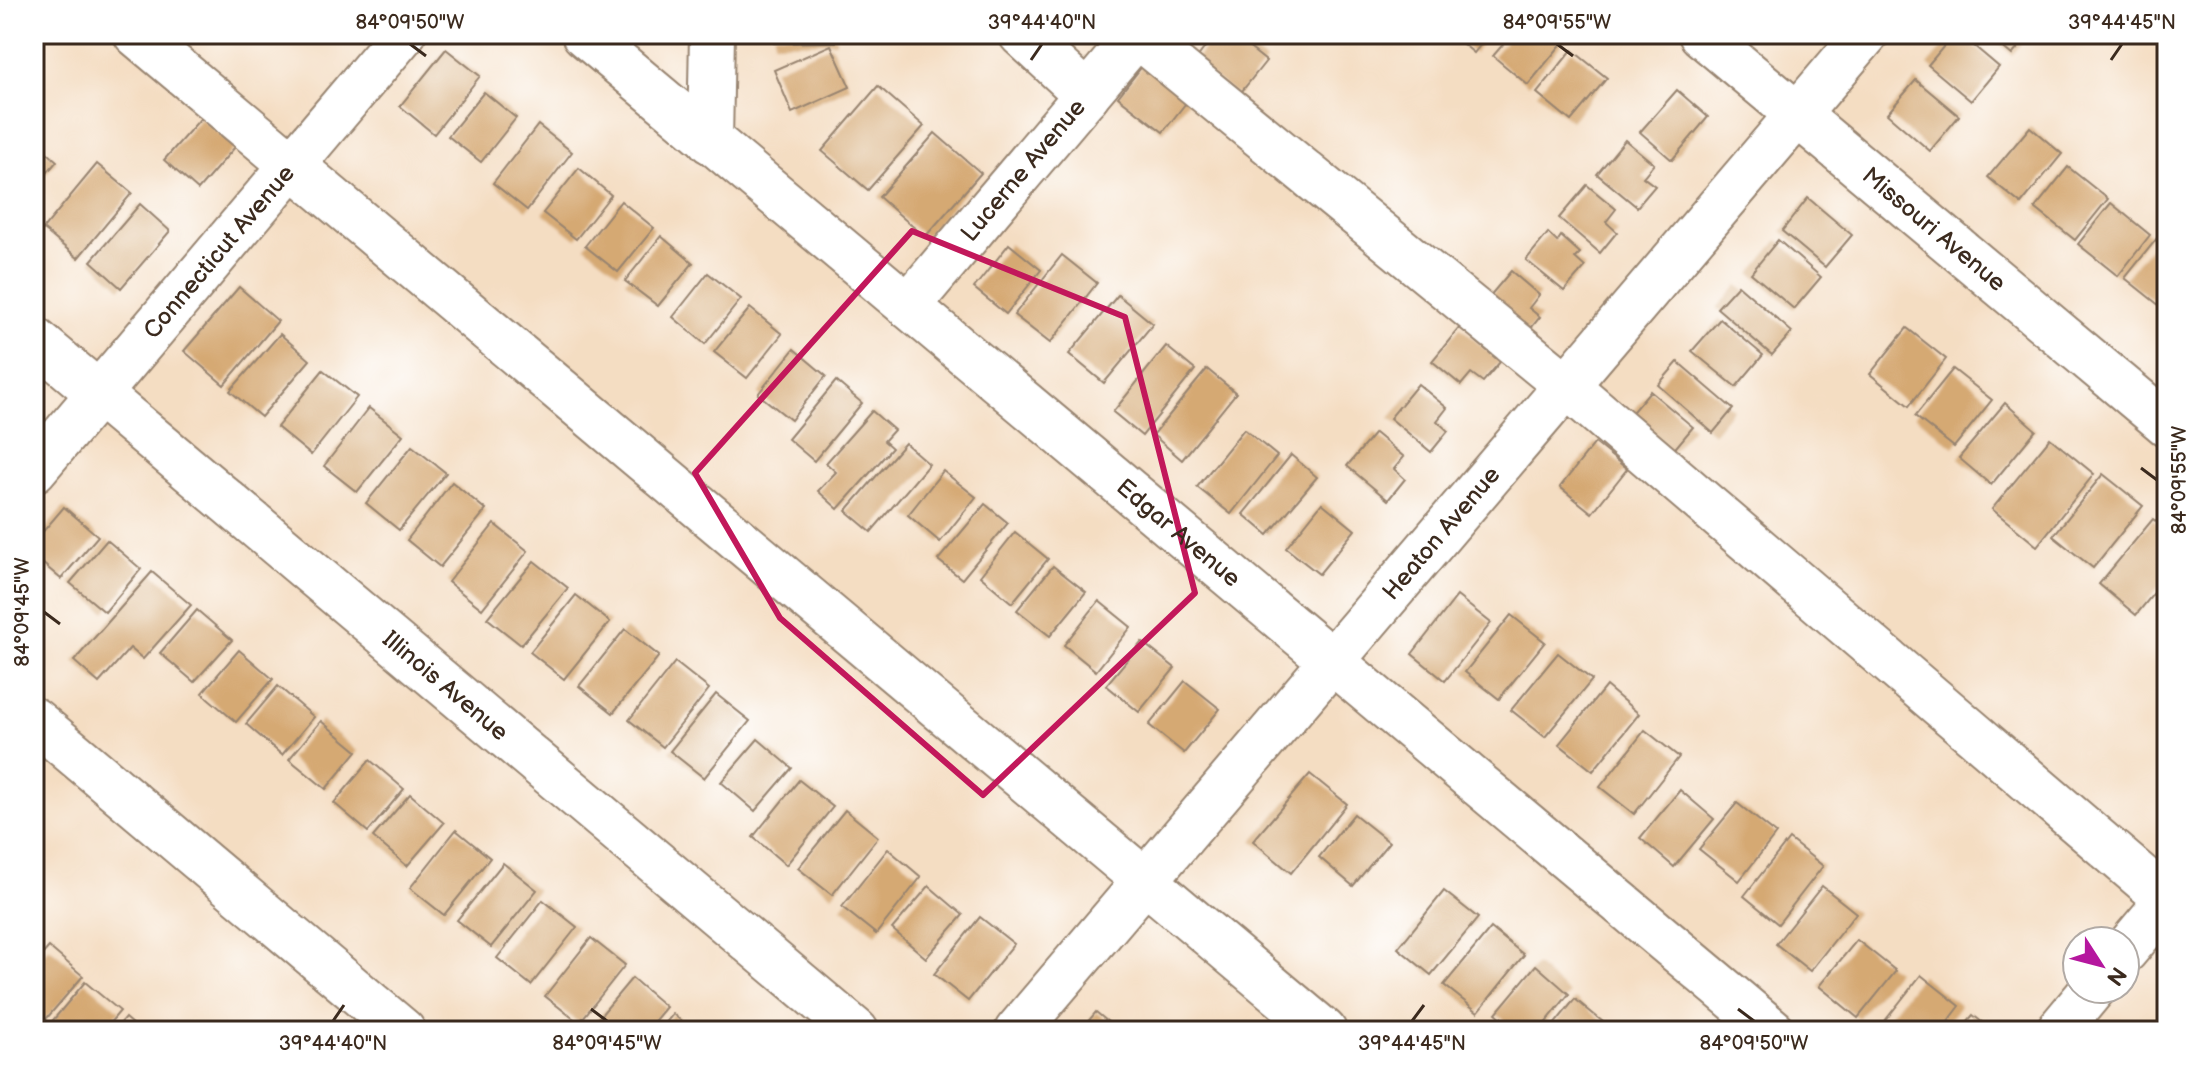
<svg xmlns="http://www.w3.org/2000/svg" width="2201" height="1065" font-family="'Balsamiq Sans',sans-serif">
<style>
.building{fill:#d5a973}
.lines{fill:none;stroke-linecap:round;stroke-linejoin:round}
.minor-casing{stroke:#988470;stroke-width:48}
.minor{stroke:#fff;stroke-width:44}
.marked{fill:none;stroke:#c2185b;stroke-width:6;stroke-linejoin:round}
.ticks{fill:none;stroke:#3b2a1e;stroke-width:3}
.labels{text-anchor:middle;stroke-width:8;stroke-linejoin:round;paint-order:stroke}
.street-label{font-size:24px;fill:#3b2a1e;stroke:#fff}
.neatline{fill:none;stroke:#3b2a1e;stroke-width:3}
.ticks-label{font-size:20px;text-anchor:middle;fill:#3b2a1e}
</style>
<rect width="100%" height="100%" fill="#fff"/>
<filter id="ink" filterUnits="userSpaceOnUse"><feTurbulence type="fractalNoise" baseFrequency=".0125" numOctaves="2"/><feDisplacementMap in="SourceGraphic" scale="16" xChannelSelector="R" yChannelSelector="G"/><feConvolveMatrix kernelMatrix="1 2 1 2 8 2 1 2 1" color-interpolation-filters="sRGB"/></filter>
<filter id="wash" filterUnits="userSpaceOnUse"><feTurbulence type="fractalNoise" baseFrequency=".006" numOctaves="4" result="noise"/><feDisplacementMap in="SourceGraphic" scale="32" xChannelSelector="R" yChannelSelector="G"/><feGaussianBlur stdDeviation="1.8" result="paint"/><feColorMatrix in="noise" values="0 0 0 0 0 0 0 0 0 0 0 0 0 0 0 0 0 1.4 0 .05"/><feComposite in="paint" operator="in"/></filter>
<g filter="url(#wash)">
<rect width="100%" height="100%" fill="#f4ddc2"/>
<g id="blocks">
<g class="building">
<path d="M774,34H836V42L774,43Z"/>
<path d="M1215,34H1232L1266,61L1238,96L1194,62Z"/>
<path d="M1268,34H1286L1279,43Z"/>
<path d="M1451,34H1489L1474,53Z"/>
<path d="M1512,34H1555L1564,41L1528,85L1493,56Z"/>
<path d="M1954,34H1960L1999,67L1971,101L1928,65Z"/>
<path d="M1987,34H2030L2012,55Z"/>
<path d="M831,45L850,87L792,113L774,70Z"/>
<path d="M446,49L480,76L434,134L400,106Z"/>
<path d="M1572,50L1607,78L1571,121L1537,93Z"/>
<path d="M1144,64L1189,99L1163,132L1118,97Z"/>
<path d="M1916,80L1959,116L1930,151L1887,114Z"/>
<path d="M878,86L924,126L868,190L822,151Z"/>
<path d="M1677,90L1708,117L1672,160L1640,132Z"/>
<path d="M484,92L516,118L481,162L448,136Z"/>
<path d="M201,118L235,147L198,190L164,160Z"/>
<path d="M538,125L572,152L527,210L493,183Z"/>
<path d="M2030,127L2062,154L2021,204L1988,177Z"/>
<path d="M935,133L981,173L925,237L879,197Z"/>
<path d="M1625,140L1654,164L1643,177L1655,186L1637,207L1597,174Z"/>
<path d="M34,141L57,161L34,188Z"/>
<path d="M97,164L132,193L78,258L43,229Z"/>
<path d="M2068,167L2108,199L2075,240L2035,208Z"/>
<path d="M579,168L611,195L576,239L543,213Z"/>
<path d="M1587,185L1616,209L1606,222L1617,232L1600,253L1559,218Z"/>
<path d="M1808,198L1852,235L1825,267L1782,231Z"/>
<path d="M621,201L654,228L618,272L585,246Z"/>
<path d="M2111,203L2150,235L2118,276L2078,244Z"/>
<path d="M140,204L170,231L121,288L91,261Z"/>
<path d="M1548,233L1557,242L1561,236L1580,253L1575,258L1585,267L1564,291L1526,260Z"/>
<path d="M661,236L693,263L658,306L625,281Z"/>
<path d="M2158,237L2167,245L2165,310L2125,278Z"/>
<path d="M1778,240L1821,277L1794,309L1751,273Z"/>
<path d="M1009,244L1041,270L1006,314L974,288Z"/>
<path d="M1062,255L1097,283L1050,343L1014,315Z"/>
<path d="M1511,271L1539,295L1529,308L1540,317L1523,338L1483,304Z"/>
<path d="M708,273L741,299L705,344L673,317Z"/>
<path d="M1738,285L1792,332L1772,355L1717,308Z"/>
<path d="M239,287L278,321L224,385L184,351Z"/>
<path d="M1118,295L1153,324L1104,383L1069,354Z"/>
<path d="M750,308L782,334L747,378L714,352Z"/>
<path d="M1720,319L1763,355L1736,387L1692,351Z"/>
<path d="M1460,327L1500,362L1483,382L1471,373L1461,385L1432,361Z"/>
<path d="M1907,328L1946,359L1909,406L1870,374Z"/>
<path d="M280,334L310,360L261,417L230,391Z"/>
<path d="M1166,346L1195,370L1142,436L1113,412Z"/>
<path d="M794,349L826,376L791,420L758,394Z"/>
<path d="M1678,362L1733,409L1713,433L1658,385Z"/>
<path d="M1207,369L1236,393L1182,460L1153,435Z"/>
<path d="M1953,369L1992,400L1954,447L1915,416Z"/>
<path d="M323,370L357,397L311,455L277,427Z"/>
<path d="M836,381L862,403L814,461L788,439Z"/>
<path d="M1418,384L1447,408L1437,421L1448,431L1431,452L1390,418Z"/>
<path d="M1650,391L1693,427L1666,459L1623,423Z"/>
<path d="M2005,403L2036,430L1991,485L1959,458Z"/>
<path d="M369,408L403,435L357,492L324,466Z"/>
<path d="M872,411L894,430L884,441L892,448L838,509L818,491L836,472L826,463Z"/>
<path d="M1244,429L1277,456L1231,514L1197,487Z"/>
<path d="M1375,433L1404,457L1394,469L1405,479L1388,500L1347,466Z"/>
<path d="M2050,438L2094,474L2037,546L1992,509Z"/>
<path d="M905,443L929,464L871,532L846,511Z"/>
<path d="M1595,443L1627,469L1592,513L1560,487Z"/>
<path d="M412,446L446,473L399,530L366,503Z"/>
<path d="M1291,455L1317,477L1268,535L1243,514Z"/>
<path d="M943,471L976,497L940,542L908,515Z"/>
<path d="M2103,474L2143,506L2093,568L2053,536Z"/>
<path d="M452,482L486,510L440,567L407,540Z"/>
<path d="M1322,503L1355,530L1319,574L1286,548Z"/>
<path d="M985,504L1008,523L962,579L938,560Z"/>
<path d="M64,507L98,536L61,579L34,556V542Z"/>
<path d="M2153,519L2167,531V577L2136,615L2099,584Z"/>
<path d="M494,524L528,551L482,609L448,582Z"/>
<path d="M1015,532L1048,559L1012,603L980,576Z"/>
<path d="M107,540L141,569L105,612L70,583Z"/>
<path d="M534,561L568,588L521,645L487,618Z"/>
<path d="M1053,566L1086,592L1050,636L1017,610Z"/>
<path d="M152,572L191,605L143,659L130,648L99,683L74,661Z"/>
<path d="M2167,579V598L2158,590Z"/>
<path d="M576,595L610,622L564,679L530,652Z"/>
<path d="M1457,596L1491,623L1445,681L1412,654Z"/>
<path d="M1099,601L1131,627L1096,671L1064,645Z"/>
<path d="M197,610L232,640L194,682L160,653Z"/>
<path d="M1511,615L1545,642L1499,699L1465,672Z"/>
<path d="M625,629L659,656L613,713L579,686Z"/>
<path d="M1142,642L1175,668L1139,712L1106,685Z"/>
<path d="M239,650L273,679L236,722L202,693Z"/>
<path d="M1558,653L1592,680L1545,737L1511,710Z"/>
<path d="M675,662L709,689L663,747L629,720Z"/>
<path d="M1185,681L1220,709L1184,753L1149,725Z"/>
<path d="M278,686L314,717L282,755L246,724Z"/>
<path d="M1606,686L1639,714L1593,771L1559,744Z"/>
<path d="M716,694L750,721L704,778L670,751Z"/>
<path d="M321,721L357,751L326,789L289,759Z"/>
<path d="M1645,730L1679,757L1634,814L1600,787Z"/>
<path d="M758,739L792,768L755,811L721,782Z"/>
<path d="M370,760L404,789L368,832L334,803Z"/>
<path d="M1310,774L1347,804L1291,873L1253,841Z"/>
<path d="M799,780L833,807L786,865L753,837Z"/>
<path d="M1680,790L1714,819L1674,867L1640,838Z"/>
<path d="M410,794L444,823L407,866L373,837Z"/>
<path d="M1737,803L1776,834L1739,881L1699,849Z"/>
<path d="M845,810L878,837L832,895L798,868Z"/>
<path d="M1354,814L1389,842L1353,886L1319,857Z"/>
<path d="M456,830L490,858L444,915L410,888Z"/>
<path d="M1789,839L1823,866L1778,924L1744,896Z"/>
<path d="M888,849L921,877L876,934L842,907Z"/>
<path d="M503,863L537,890L491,947L457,920Z"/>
<path d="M929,886L963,915L926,958L892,929Z"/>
<path d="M1822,886L1856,913L1810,971L1776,944Z"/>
<path d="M1444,891L1478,918L1431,975L1398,948Z"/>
<path d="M543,900L577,927L531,985L497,958Z"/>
<path d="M980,917L1014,944L968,1001L934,974Z"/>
<path d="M1491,928L1524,955L1478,1012L1444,985Z"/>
<path d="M591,938L625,965L579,1023L545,996Z"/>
<path d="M1857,940L1896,971L1858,1018L1819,986Z"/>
<path d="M49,947L83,976L46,1019L34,1009V964Z"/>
<path d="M1536,965L1569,994L1539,1031H1517L1496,1013Z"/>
<path d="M1921,975L1960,1006L1941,1031H1895L1884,1022Z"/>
<path d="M632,978L666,1007L646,1031H607L596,1021Z"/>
<path d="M85,982L120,1011L103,1031H56L49,1025Z"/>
<path d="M1575,999L1614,1031H1549Z"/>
<path d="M1096,1012L1119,1031H1080Z"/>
<path d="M673,1014L693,1031H659Z"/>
<path d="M1973,1015L1993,1031H1959Z"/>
<path d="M125,1018L140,1031H114Z"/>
</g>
</g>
</g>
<g filter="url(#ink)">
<use href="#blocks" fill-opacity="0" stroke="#988470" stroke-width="2"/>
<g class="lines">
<g class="minor-casing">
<g id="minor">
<path d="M136,34L1324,1031"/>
<path id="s1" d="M584,34L1773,1031"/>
<path d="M1021,34L1087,95"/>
<path id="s2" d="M1701,34L2167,424"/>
<path d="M1137,35L1567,386L2167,899"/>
<path d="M710,141L712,34"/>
<path id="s3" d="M908,306L1138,34"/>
<path id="s4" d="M34,339L856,1031"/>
<path id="s5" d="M34,470L403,34"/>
<path d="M34,720L403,1031"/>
<path d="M2125,951L2167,901"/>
<path id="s6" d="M1017,1031L1866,34"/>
<path d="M2058,1031L2093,989"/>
</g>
</g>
<use href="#minor" class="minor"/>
</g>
</g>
<path class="marked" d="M912,231L1125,317L1195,593L983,795L780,618L695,473Z"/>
<path class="ticks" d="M410,44L426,56M1557,44L1573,56M1031,60L1042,44M2111,60L2122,44M2141,468L2157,480M44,612L60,624M591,1009L607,1021M1738,1009L1754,1021M333,1021L344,1005M1412,1021L1424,1005"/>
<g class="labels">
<g class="street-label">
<text dy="8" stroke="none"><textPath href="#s3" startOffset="178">Lucerne Avenue</textPath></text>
<text dy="8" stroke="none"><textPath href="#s2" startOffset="304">Missouri Avenue</textPath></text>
<text dy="8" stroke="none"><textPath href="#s5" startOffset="286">Connecticut Avenue</textPath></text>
<text dy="8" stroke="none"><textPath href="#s1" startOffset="776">Edgar Avenue</textPath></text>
<text dy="8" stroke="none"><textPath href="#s6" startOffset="654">Heaton Avenue</textPath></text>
<text dy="8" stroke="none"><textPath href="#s4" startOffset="538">Illinois Avenue</textPath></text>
</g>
</g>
<rect width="2201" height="1065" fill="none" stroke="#fff" stroke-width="88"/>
<g transform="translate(2101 965) rotate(126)"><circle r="38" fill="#ffffff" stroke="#b1aaa5" stroke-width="2"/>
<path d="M0-6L14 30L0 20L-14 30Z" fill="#b5179e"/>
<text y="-12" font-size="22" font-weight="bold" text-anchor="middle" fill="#3b2a1e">N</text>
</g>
<rect x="44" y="44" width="2113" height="977" class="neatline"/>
<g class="ticks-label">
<text x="410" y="29">84°09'50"W</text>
<text x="1042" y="29">39°44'40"N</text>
<text x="1557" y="29">84°09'55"W</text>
<text x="2122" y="29">39°44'45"N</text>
<text transform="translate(2179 480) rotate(-90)" y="7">84°09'55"W</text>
<text transform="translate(22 612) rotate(-90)" y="7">84°09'45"W</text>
<text x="333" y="1050">39°44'40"N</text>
<text x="607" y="1050">84°09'45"W</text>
<text x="1412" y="1050">39°44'45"N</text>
<text x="1754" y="1050">84°09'50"W</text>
</g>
</svg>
